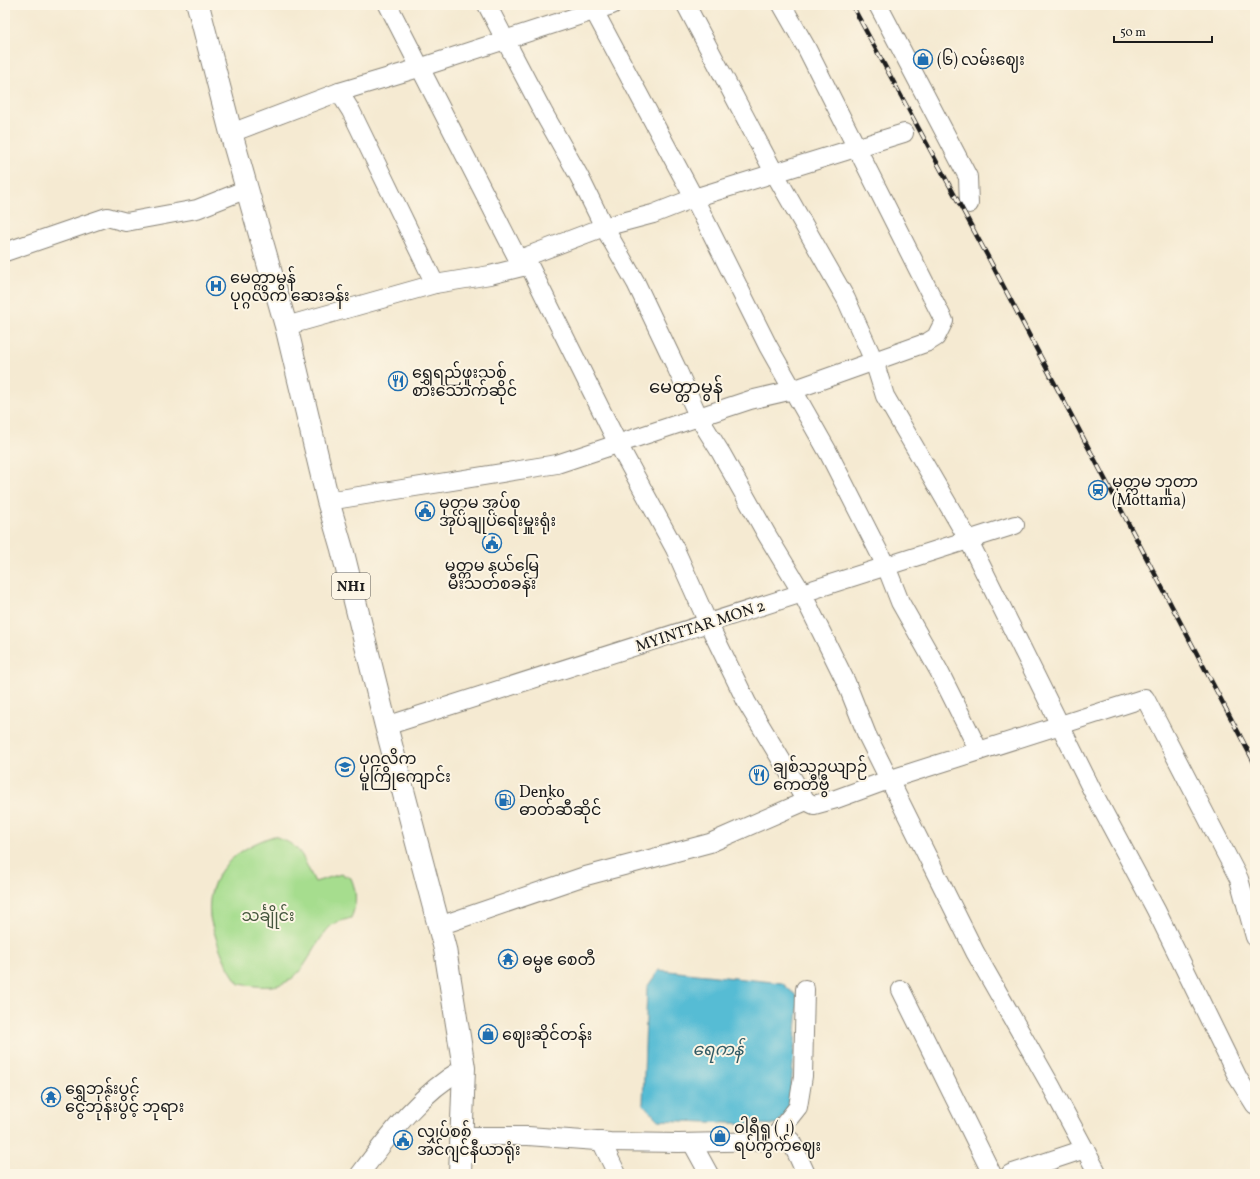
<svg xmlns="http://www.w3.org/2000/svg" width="1260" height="1179" font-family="Vollkorn,'Noto Sans Myanmar',serif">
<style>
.green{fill:#a6dd8e;stroke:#617c55}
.water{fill:#56bcd4;stroke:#396c78}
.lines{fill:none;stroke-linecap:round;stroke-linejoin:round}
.minor-casing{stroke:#888377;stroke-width:20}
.highway-casing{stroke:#888377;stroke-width:24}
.minor{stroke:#fff;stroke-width:18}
.highway{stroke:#fff;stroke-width:22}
.rail-casing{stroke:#1c1c1c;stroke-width:4.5}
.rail{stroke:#fcf5e5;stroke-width:3;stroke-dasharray:9;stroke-linecap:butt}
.labels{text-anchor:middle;stroke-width:4;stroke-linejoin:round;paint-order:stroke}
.shield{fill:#fcf5e5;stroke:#5f5d58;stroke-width:1}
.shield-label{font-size:15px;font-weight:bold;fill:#1c1c1c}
.poi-label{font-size:16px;fill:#1c1c1c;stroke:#fcf5e5;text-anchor:start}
.street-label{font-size:16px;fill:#1c1c1c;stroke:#fcf5e5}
.park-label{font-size:16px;fill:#45563e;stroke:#fcf5e5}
.water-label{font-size:17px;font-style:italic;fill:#335c66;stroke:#fcf5e5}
.quarter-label{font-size:18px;fill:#1c1c1c;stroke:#fcf5e5}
</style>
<rect width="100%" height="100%" fill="#fcf5e5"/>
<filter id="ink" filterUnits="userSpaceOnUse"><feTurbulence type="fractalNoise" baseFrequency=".025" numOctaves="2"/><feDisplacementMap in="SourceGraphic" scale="8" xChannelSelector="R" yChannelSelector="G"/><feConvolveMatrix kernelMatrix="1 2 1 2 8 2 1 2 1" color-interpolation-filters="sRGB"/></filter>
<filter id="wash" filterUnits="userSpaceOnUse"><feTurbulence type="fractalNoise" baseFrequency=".012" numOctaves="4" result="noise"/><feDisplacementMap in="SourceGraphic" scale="16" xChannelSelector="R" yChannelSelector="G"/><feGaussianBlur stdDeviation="0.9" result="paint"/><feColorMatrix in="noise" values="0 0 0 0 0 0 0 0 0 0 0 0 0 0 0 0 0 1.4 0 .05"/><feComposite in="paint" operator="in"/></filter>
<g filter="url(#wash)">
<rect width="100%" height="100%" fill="#f5ead2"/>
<path class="green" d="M274,836C304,847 301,856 315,882L341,874L351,878C357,892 357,904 351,918C345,920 335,922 331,926C324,932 318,943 313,951C293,987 279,990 239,984C228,969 222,956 216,938C214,931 211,924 210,917C205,874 236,848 274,836Z"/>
<path class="water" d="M659,970L782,983L799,998L789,1110L776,1125L658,1120L643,1104L647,987Z"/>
</g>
<g filter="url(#ink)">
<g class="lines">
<g class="minor-casing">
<g id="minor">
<path d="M388,5L522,267"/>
<path d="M487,5L543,112L579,176L604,227L653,214L694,198L768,346L828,452L886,566L900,602L939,671L979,751"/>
<path d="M591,5L694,198L904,133"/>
<path d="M686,5L775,174L846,299L874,361L885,396L968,539L1094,794L1156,910L1238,1078L1255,1105"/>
<path d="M878,5L968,177L969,204"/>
<path d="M339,92L351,111L435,284"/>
<path d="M231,133L339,92L419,68L612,5"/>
<path d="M5,252L107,217L126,222L197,209L247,189"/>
<path d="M525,257L618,444L675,549L708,623L747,703L806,801L814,805L836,799L891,779L1145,698L1239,879L1255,937"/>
<path d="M525,257L604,227L636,283L677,369L699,418L721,453L767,535L802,593L846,682L867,735L975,952L1051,1086L1098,1174"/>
<path d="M286,326L435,284L490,275L522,267L525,257"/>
<path d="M328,501L557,464L750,400L793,390L928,342L936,337L944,321L806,47L782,5"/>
<path d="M386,726L1015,525"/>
<path d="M439,926L582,877L710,843L806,801"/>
<path d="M901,990L992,1174"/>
<path d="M462,1136H528L610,1142L679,1143L771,1141L798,1107L803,1076L805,989"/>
<path d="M601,1141L617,1174"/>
<path d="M771,1141H791L806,1174"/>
<path d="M692,1143L709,1174"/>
<path d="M360,1174C390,1134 420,1093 464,1068"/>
<path d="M1010,1174L1085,1149"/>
</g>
</g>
<g class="highway-casing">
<path id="highway" d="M198,5L231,133L286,326L328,501L342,549L386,726L445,949L464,1068L460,1174"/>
</g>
<use href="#minor" class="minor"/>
<use href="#highway" class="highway"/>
<g class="rail-casing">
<path id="rail" d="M852,5L987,255L1255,764"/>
</g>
<use href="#rail" class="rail"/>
</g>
</g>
<defs>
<g id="shop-ring" transform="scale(1)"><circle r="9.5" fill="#fcf5e5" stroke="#1f6fb2" stroke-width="1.5"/><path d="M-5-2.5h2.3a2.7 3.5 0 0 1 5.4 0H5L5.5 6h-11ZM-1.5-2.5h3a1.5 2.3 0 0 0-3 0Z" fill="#1f6fb2"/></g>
<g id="hospital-ring" transform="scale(1)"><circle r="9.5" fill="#fcf5e5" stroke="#1f6fb2" stroke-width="1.5"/><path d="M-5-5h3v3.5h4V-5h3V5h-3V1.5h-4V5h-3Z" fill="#1f6fb2"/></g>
<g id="restaurant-ring" transform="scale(1)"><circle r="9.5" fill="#fcf5e5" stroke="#1f6fb2" stroke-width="1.5"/><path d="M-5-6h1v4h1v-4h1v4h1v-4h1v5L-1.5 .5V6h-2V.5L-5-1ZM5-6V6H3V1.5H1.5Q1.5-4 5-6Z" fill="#1f6fb2"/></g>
<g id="station-ring" transform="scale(1)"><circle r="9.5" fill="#fcf5e5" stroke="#1f6fb2" stroke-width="1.5"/><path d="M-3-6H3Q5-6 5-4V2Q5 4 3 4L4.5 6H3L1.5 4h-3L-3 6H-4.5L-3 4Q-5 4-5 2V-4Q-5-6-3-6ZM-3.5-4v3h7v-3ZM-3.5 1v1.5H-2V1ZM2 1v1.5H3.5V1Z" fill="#1f6fb2"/></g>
<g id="civic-ring" transform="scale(1)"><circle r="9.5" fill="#fcf5e5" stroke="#1f6fb2" stroke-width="1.5"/><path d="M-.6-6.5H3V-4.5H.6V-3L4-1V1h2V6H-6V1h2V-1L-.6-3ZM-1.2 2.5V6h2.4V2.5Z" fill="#1f6fb2"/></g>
<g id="school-ring" transform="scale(1)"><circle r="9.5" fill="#fcf5e5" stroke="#1f6fb2" stroke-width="1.5"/><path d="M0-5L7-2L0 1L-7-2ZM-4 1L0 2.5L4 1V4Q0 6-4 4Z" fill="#1f6fb2"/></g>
<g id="fuel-ring" transform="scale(1)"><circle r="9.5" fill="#fcf5e5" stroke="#1f6fb2" stroke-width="1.5"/><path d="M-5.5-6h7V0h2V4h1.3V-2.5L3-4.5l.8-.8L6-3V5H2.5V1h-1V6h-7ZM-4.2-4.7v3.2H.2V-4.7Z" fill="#1f6fb2"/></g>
<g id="temple-ring" transform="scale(1)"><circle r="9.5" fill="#fcf5e5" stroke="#1f6fb2" stroke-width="1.5"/><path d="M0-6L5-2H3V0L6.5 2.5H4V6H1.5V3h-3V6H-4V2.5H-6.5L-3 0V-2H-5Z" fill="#1f6fb2"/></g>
</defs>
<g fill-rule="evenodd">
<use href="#shop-ring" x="923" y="59"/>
<use href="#hospital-ring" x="216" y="286"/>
<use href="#restaurant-ring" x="398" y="381"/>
<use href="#station-ring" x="1098" y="490"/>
<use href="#civic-ring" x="425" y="511"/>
<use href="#civic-ring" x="492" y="543"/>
<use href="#school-ring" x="345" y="767"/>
<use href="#restaurant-ring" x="759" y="775"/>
<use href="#fuel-ring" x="505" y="800"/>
<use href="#temple-ring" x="508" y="959"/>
<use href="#shop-ring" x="488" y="1034"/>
<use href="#temple-ring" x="51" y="1097"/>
<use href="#shop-ring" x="720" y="1136"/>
<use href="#civic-ring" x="403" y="1140"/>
</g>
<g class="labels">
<rect class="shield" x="332" y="573" width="38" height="26" rx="3"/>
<g class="shield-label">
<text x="351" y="591">NH1</text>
</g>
<g class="poi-label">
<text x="937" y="65">(၆) လမ်းဈေး</text>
<text x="230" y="283">မေတ္တာမွန်<tspan x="230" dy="18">ပုဂ္ဂလိက ဆေးခန်း</tspan></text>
<text x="412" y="378">ရွှေရည်ဖူးသစ်<tspan x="412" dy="18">စားသောက်ဆိုင်</tspan></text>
<text x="1112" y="487">မုတ္တမ ဘူတာ<tspan x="1112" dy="18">(Mottama)</tspan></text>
<text x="439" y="508">မုတ္တမ အုပ်စု<tspan x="439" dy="18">အုပ်ချုပ်ရေးမှူးရုံး</tspan></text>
<text x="492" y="571" text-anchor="middle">မုတ္တမ နယ်မြေ<tspan x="492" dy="18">မီးသတ်စခန်း</tspan></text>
<text x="359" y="764">ပုဂ္ဂလိက<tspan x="359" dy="18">မူကြိုကျောင်း</tspan></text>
<text x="773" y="772">ချစ်သူဥယျာဉ်<tspan x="773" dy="18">ကေတီဗွီ</tspan></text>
<text x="519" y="797">Denko<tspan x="519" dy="18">ဓာတ်ဆီဆိုင်</tspan></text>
<text x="522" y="965">ဓမ္မဧ စေတီ</text>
<text x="502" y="1040">ဈေးဆိုင်တန်း</text>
<text x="65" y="1094">ရွှေဘုန်းပွင့်<tspan x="65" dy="18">ငွေဘုန်းပွင့် ဘုရား</tspan></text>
<text x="734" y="1133">ဝါရီရူ (၂)<tspan x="734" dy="18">ရပ်ကွက်ဈေး</tspan></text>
<text x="417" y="1137">လျှပ်စစ်<tspan x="417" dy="18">အင်ဂျင်နီယာရုံး</tspan></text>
</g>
<g class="street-label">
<text transform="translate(700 625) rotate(-18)" y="6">MYINTTAR MON 2</text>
</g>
<g class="park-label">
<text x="268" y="921">သင်္ချိုင်း</text>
</g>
<g class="water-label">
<text x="718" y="1055">ရေကန်</text>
</g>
<g class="quarter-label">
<text x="686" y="393">မေတ္တာမွန်</text>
</g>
</g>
<rect width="1260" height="1179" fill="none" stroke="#fcf5e5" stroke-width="20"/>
<path d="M1114 36v6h98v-6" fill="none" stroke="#1c1c1c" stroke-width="2"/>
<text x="1120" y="36" font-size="12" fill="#1c1c1c" stroke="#fcf5e5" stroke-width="3" paint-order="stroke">50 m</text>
</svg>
